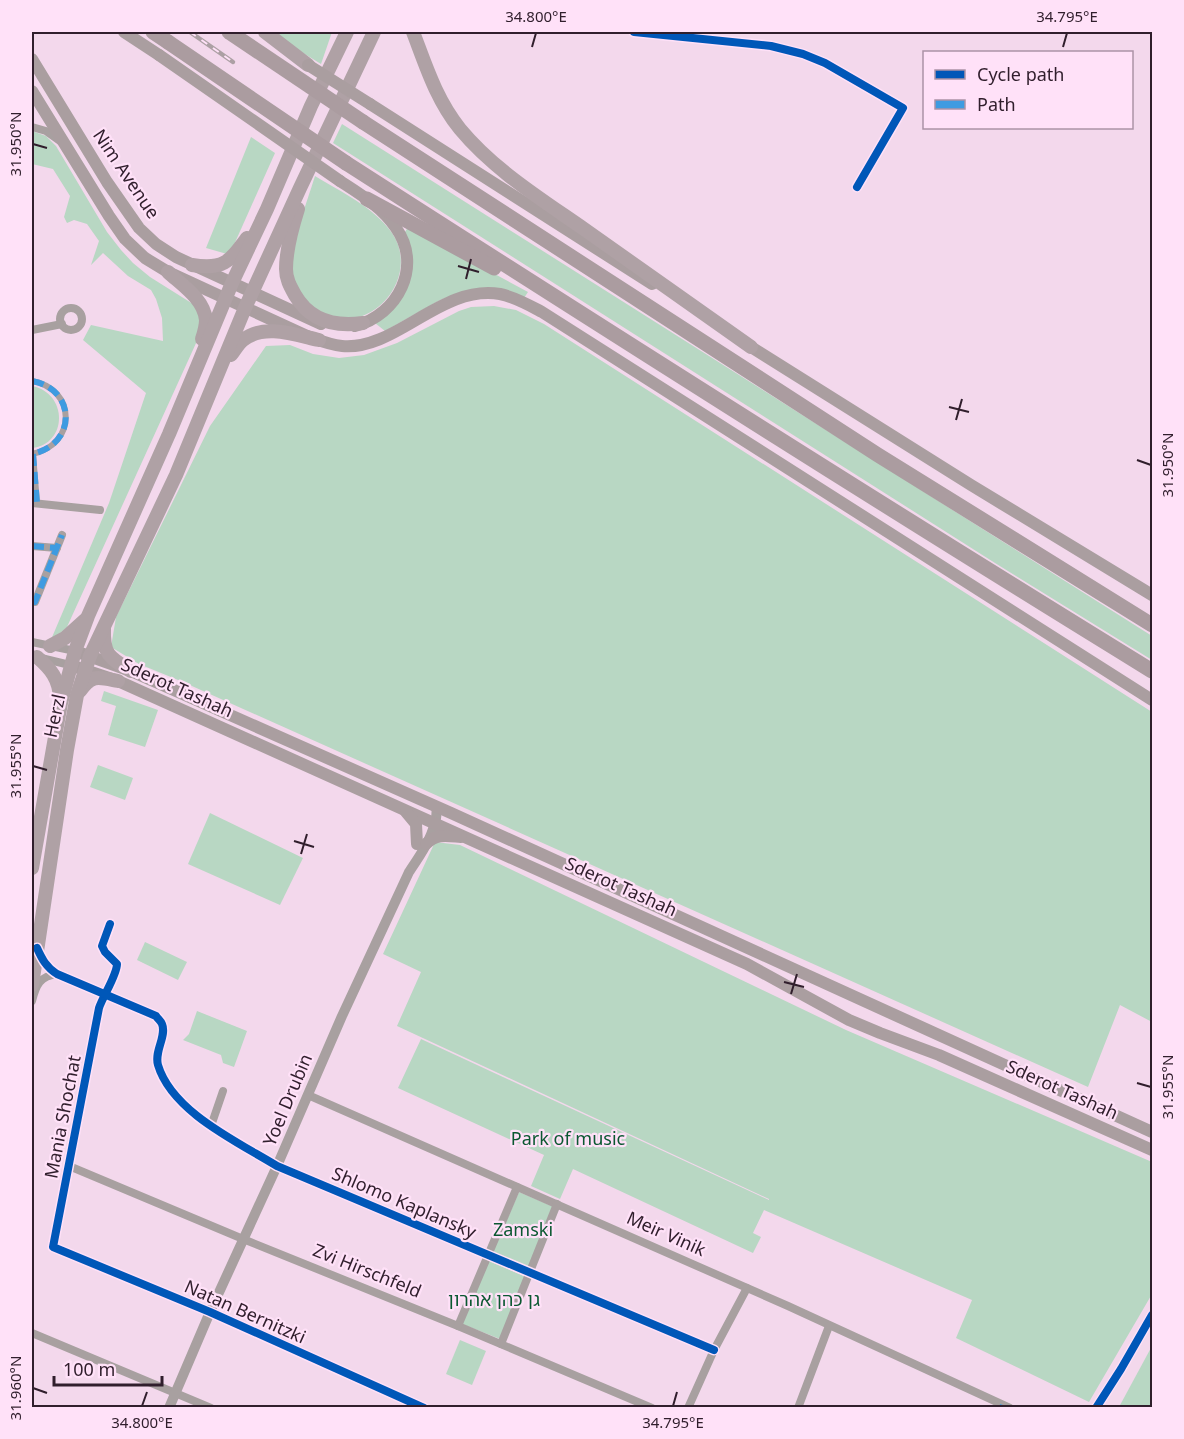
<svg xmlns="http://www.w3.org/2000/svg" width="1184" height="1439" font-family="'Noto Sans','Noto Sans Hebrew',sans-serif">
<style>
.green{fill:#b8d7c3}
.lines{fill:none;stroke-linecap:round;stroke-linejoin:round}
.pedestrian{stroke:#a8a0a0;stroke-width:6}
.minor{stroke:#a8a0a0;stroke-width:8}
.tertiary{stroke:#a8a0a0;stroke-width:10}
.secondary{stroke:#aa9ea0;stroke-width:12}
.primary{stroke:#afa1a5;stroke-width:14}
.motorway{stroke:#ab9ca0;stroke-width:15}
.rail-casing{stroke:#aca0a4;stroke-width:4.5}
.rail{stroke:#ffe1f8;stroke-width:2;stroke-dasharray:7;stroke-linecap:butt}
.secondary-bridge{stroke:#aa9ea0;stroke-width:12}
.motorway-bridge{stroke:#ab9ca0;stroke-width:15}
.quiet{stroke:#3e9be1;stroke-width:6;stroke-dasharray:12 6;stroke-linecap:butt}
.cycleway-casing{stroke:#ffe1f8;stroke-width:11}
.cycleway{stroke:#0057b8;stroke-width:8}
.ticks{fill:none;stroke:#301e2c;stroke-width:2}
.labels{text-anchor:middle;stroke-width:4.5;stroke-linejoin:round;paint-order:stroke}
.street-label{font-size:18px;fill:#301e2c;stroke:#ffe1f8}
.park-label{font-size:18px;fill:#0b5831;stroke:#ffe1f8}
.neatline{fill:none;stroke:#301e2c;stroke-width:2}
.ticks-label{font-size:15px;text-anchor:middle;fill:#301e2c}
</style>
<rect width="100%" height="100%" fill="#f3d8ec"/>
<g class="green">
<path d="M272,32H332L321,64L282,40Z"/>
<path d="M342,124L1152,636V660L995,563L333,143Z"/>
<path d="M32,131L46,136L56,146L107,232L121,250L133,263L150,277L193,304L201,317L197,341L67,627L50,642L109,503L146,393L83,340L91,325L163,341L162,318L156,299L151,290L128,276L103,253L91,265L99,241L87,224L74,220L67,223L64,217L70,196L53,169L32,164Z"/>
<path d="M251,137L275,153L233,247L227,254L206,248Z"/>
<path d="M315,176C341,192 374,207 392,233C420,274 377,331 330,317C326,315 322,312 318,310C305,303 295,289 292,274C288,252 308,199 315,176Z"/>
<path d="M408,227L528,292L524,298L456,294L440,300L385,331L375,323L401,298L405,232Z"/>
<path d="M494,306L516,310L544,324L1152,712V1022L1120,1005L1088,1087L183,682L139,664L111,647L116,617L210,426L266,346L290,345L313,354L339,358L364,355L397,343L459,311L471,307Z"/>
<path d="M32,386C68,393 68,444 32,448Z"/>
<path d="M104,691L158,710L145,747L108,735L116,706L101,701Z"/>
<path d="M98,765L133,778L125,800L90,787Z"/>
<path d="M210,813L303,858L280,905L188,864Z"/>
<path d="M435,842L460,845L846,1030L1152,1162V1294L1089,1402L956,1338L972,1300L764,1210L753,1233L761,1237L753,1253L573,1169L560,1199L531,1186L544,1155L398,1088L421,1039L769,1200V1199L397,1026L421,972L383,954Z"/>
<path d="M145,942L187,962L178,980L137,960Z"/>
<path d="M197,1011L247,1031L234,1067L223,1063L221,1055L183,1040L189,1034Z"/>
<path d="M519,1192L554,1207L528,1269L492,1254Z"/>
<path d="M489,1261L526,1277L500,1339L462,1324Z"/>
<path d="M460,1340L486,1351L472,1385L446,1374Z"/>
<path d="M1152,1346V1407H1119Z"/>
</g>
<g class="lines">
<g class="pedestrian">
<path d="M32,381C77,389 77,445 32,454"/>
<path d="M33,454L37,503"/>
</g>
<g class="minor">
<path d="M634,32L771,46L803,54L825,63L903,108L857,187"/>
<path d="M32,127L46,131L60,141"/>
<circle cx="71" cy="319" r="11"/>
<path d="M32,330L62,324"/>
<path d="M32,503L100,510"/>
<path d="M32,546L57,548"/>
<path d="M32,601L35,602L62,535"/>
<path d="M32,642L75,651"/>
<path d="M41,658L70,665"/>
<path d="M110,924L102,946L105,952L117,964C117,975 103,996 99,1008L53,1247L210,1312L424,1408"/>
<path d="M38,950L48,968L57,974L156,1016C158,1019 161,1021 162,1024C167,1036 154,1051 158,1065C172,1112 238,1142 277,1166L714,1350"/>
<path d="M32,1001C36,985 40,976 57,974"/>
<path d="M308,1095L788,1306L1010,1408"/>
<path d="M211,1126L223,1091"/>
<path d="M69,1166L243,1239L458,1326L652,1408"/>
<path d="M458,1326L517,1187"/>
<path d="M32,1333L211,1408"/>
<path d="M501,1344L557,1204"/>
<path d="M688,1408L714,1350L747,1288"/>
<path d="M798,1408L829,1326"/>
</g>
<g class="tertiary">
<path d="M169,1408L210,1312L277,1166L342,1016L409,872C419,857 431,840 435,822C437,818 436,812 437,807"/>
<path d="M1096,1408L1121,1369L1152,1315"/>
</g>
<g class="secondary">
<path d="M124,32L159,55"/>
<path d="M32,59L107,182L139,228L156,244L176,257L321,324"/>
<path d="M32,91L109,216L125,239L145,258L168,272L307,336C318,340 330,345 342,346C396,351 441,284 500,294C515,297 529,305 542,312L1152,700"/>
<path d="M370,104L652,284"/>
<path d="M340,181C360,194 382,207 396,228C423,266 398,315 355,326"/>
<path d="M743,342L971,485L1152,595"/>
<path d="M75,651L131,671L451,813L1152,1132"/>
<path d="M70,665L118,681L747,964L849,1020L880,1033L939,1055L1152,1150"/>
<path d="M406,812L416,824L417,844"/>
<path d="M426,844C436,833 448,836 461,837"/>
</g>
<g class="primary">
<path d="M265,32L308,65"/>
<path d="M413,32C426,66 436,99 460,129C494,170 541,199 584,229C640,268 695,308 751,347"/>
<path d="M298,209C292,228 286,249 286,269C286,279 290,286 295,295C310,321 335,327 363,323"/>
<path d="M192,265C224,270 229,262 247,238"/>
<path d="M168,272C182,285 204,299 206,320C206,326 204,333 202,339"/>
<path d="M231,355C235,350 238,344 243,340C264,323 296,335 319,340"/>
<path d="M104,629C103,655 110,658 131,671"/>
<path d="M50,646L65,638L85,620"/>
<path d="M37,657C51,669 59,679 60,698"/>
<path d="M80,691C92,674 98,677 118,681"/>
<path d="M32,868L61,703L75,651L88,616L169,434L232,283L267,209L311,106L347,32"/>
<path d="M32,985L67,750L77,695L90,656L176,475L245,308L300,188L374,32"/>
</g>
<g class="motorway">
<path d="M153,32L168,42"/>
<path d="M363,122L878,455L1152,625"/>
<path d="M346,163C614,335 882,505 1152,671"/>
<path d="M367,199L494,268"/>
</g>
<g class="rail-casing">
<path id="rail" d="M190,32L233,62"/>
</g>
<use href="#rail" class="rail"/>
<g class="secondary-bridge">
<path d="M159,55L340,181"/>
<path d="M308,65L370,104"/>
</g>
<g class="motorway-bridge">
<path d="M229,32L363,122"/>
<path d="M168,42L346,163"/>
</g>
<g class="quiet">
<path d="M32,381C77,389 77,445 32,454"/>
<path d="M33,454L37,503"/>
<path d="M32,546L57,548"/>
<path d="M32,601L35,602L62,535"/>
<path d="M1002,1408L1003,1405"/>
</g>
<g class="cycleway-casing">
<g id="cycleway">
<path d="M634,32L771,46L803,54L825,63L903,108L857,187"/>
<path d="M110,924L102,946L105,952L117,964C117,975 103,996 99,1008L53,1247L210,1312L424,1408"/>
<path d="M37,948C42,959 46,967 57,974L156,1016C158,1019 161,1021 162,1024C167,1036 154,1051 158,1065C172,1112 238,1142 277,1166L714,1350"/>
<path d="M1096,1408L1121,1369L1152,1315"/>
</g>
</g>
<use href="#cycleway" class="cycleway"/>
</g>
<path class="ticks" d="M532,47L536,33M1063,47L1067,33M33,144L47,148M458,266L479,272M466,279L471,259M949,407L969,412M956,420L962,399M1137,460L1151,465M33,766L47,770M294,841L314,847M301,854L307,834M784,982L804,987M791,994L797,974M1137,1083L1151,1087M33,1388L47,1393M142,1406L147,1392M673,1406L677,1392"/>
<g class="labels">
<g class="street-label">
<text transform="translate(126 174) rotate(56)" y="6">Nim Avenue</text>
<text transform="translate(177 688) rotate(24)" y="6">Sderot Tashah</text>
<text transform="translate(55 716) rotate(-78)" y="6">Herzl</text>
<text transform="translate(621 887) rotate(24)" y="6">Sderot Tashah</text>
<text transform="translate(1062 1090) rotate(24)" y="6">Sderot Tashah</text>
<text transform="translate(288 1100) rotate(-67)" y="6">Yoel Drubin</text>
<text transform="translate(63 1117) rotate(-79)" y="6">Mania Shochat</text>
<text transform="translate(404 1203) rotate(23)" y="6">Shlomo Kaplansky</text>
<text transform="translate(666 1234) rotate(24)" y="6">Meir Vinik</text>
<text transform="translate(367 1271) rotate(22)" y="6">Zvi Hirschfeld</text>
<text transform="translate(245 1312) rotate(24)" y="6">Natan Bernitzki</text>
</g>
<g class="park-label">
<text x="568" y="1145">Park of music</text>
<text x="523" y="1236">Zamski</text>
<text x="494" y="1306">גן כהן אהרון</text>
</g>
</g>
<rect width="1184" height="1439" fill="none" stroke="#ffe1f8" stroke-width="66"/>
<rect x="923" y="51" width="210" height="78" fill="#ffe1f8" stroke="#ac93a6" stroke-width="1.5"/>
<rect x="935" y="70" width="30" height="9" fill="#0057b8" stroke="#ac93a6" stroke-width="1.5"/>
<text x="977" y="81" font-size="18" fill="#301e2c">Cycle path</text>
<rect x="935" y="100" width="30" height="9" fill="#3e9be1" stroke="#ac93a6" stroke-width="1.5"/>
<text x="977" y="111" font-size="18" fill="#301e2c">Path</text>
<path d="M54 1376v9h108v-9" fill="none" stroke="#301e2c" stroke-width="3"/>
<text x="63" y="1376" font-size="18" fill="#301e2c" stroke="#ffe1f8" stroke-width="4.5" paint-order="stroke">100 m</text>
<rect x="33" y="33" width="1118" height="1373" class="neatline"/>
<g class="ticks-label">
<text x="536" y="22">34.800°E</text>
<text x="1067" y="22">34.795°E</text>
<text transform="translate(16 144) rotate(-90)" y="5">31.950°N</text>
<text transform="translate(1168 465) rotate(-90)" y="5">31.950°N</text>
<text transform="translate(16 766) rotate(-90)" y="5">31.955°N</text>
<text transform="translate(1168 1087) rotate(-90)" y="5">31.955°N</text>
<text transform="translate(16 1388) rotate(-90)" y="5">31.960°N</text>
<text x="142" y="1428">34.800°E</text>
<text x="673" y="1428">34.795°E</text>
</g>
</svg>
